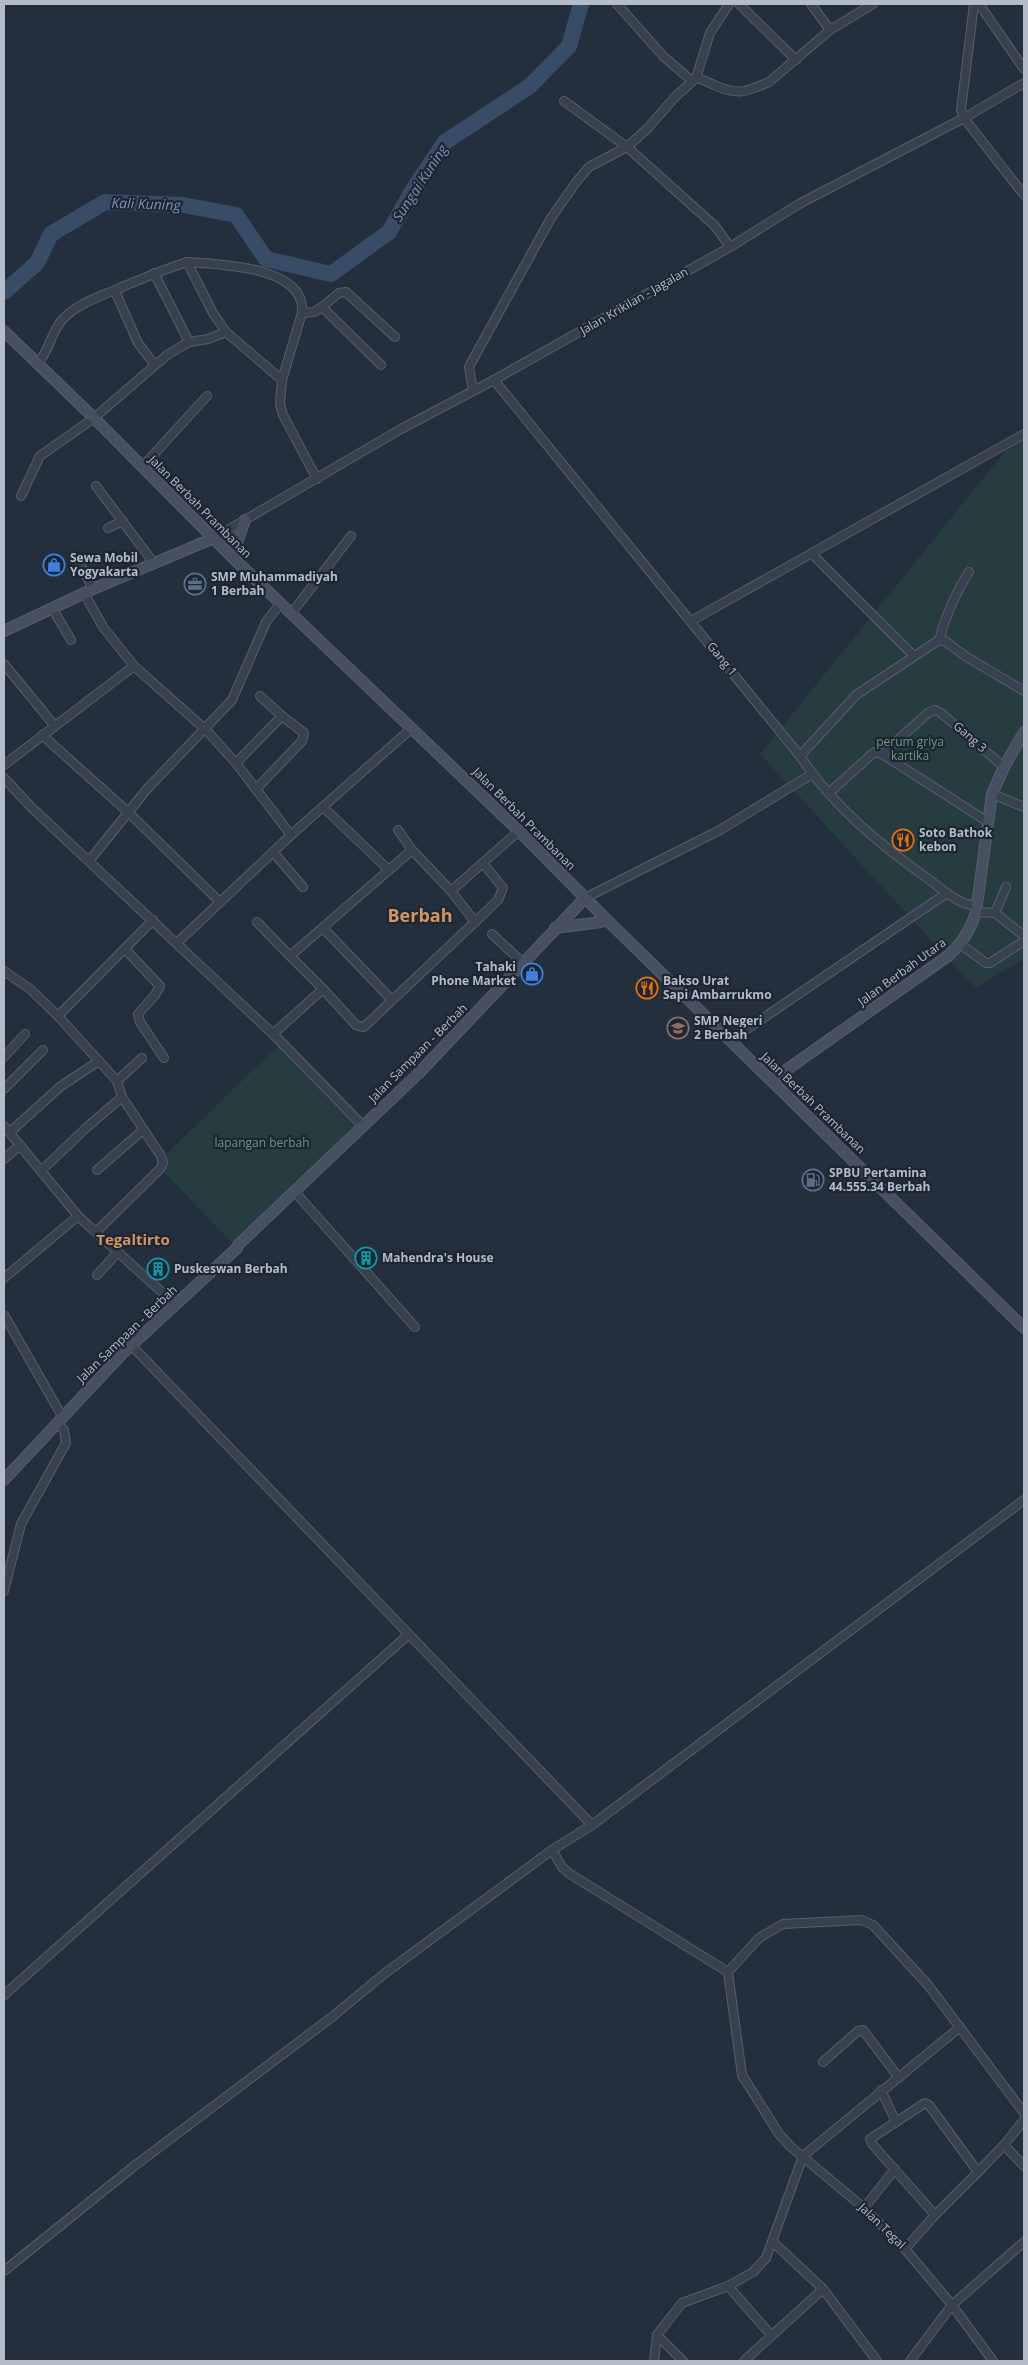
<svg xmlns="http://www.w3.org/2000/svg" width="1028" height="2365" font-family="'Open Sans',sans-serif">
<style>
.green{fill:#263c3f}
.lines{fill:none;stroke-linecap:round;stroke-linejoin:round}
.river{stroke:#394c67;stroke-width:16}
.street-casing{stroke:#565f6c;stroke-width:10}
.secondary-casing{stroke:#565f6c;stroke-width:12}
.street{stroke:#38414e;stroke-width:8}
.secondary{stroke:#465061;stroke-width:10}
.labels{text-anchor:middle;stroke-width:4.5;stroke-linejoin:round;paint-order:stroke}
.street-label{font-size:12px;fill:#b4bcc9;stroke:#1d2633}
.poi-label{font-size:12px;font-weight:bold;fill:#b4bcc9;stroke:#1d2633;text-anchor:start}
.park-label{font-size:12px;fill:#6b9a76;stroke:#1d2633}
.water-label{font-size:14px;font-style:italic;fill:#7c92b1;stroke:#1d2633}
.quarter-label{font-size:15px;font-weight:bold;fill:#d59563;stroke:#1d2633}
.district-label{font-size:18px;font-weight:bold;fill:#d59563;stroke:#1d2633}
</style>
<rect width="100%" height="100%" fill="#242f3e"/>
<g class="green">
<path d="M1024,428V959L975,988L760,754Z"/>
<path d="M286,1038L368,1122L237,1248L156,1164Z"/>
</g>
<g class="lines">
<path class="river" d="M4,292L37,263L51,234L105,202L184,205L236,215L266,259L331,274L389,232L414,188L445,142L530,86L569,46L581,4"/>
<g class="street-casing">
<g id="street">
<path d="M617,4L663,56L692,81"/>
<path d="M729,4L710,33L696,78L675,97L648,128L627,147L715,226L730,247"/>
<path d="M739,4L796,60"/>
<path d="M811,4L830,30"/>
<path d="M974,4L961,110L964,118L1024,195"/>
<path d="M979,4L1024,69"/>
<path d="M696,78C702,79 708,82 714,85C739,96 745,92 769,82L830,30L873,4"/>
<path d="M187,262C218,264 307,266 302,313"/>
<path d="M154,273L189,342"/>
<path d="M115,291L138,343L155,365"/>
<path d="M322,307L339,293L346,292L395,337"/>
<path d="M38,363C49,351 51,333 62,320C77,304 96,298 115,290C139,280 162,270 187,262L213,313L226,332L282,380L302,313L314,312L322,307L381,365"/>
<path d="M282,380L280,404L283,415L317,479"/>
<path d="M494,380L800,756C833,806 879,844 927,878C942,889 957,904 976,906"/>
<path d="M473,391L469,367L471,363L551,218L577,181L589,167L627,147L564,101"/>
<path d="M143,466L207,396"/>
<path d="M96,486L153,562"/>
<path d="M21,496L40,456L94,418L167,355L189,342L208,339L226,332"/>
<path d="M108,528L123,521"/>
<path d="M214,538L401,429L494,380L730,247L799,204L964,118L1024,83"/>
<path d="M813,555L913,655"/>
<path d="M77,558L93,589"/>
<path d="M84,593L103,627L134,666L206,730L236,763L291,835"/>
<path d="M52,608L71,640"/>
<path d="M291,614L351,536"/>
<path d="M691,621L1024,434"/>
<path d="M939,640C946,615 955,593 969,572"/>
<path d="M4,664L54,725"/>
<path d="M260,696L282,716"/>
<path d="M42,735L128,812L220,902"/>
<path d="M882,754L988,822"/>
<path d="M800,756L856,695L939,640L945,641L965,656L1024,691"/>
<path d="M236,763L282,716L304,733L302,741L257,788"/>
<path d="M4,765L134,666"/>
<path d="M4,778L31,807L273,1034L363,1126"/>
<path d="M829,793L872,754L875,752L882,754L928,713L935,710L941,713L1004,767"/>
<path d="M992,794L1024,807"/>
<path d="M398,830L412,850L451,891"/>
<path d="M273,852L303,887"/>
<path d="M89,861L147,789L232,700L266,622L280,604"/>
<path d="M389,870L412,850"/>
<path d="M585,898L720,830L812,774"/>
<path d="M976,912L995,913L1024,936"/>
<path d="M995,913L1006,887"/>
<path d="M257,922L290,956"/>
<path d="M475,922L498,900L503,888L483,863"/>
<path d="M323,928L392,1000"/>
<path d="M492,934L522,962"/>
<path d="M177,943L291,835L412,728"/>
<path d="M960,944L986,963H990L1024,941"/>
<path d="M125,949L160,986L155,995L138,1014L140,1022L164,1058"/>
<path d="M4,971L30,989L58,1016L117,1081L122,1097L161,1156L163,1163L160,1169L96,1232"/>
<path d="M323,989L290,956L389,870L323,807"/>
<path d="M58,1016L153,920"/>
<path d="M273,1034L323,989L356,1025L363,1027L366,1025L475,922L451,891L519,831"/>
<path d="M731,1040L947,893"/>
<path d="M4,1057L25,1034"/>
<path d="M117,1081L142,1058"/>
<path d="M4,1089L43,1050"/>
<path d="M4,1126L78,1216L176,1305"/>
<path d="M10,1132L61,1086L99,1061"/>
<path d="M4,1159L20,1145"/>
<path d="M97,1170L143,1130"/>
<path d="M41,1171L86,1128L122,1097"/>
<path d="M294,1191L415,1327"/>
<path d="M97,1275L118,1252"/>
<path d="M4,1278L78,1216"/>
<path d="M4,1315L62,1416"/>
<path d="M132,1346L592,1825"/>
<path d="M4,1591L21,1524L66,1443L64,1430L56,1423"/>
<path d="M552,1850L562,1867L570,1874L728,1972L742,2075L779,2134L791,2147L864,2208L905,2249L952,2305L993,2361"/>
<path d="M728,1972L759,1938L783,1924L861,1920L873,1925L928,1985L1024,2113"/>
<path d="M4,1995L408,1635"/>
<path d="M823,2062L858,2031L863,2030L899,2078"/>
<path d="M881,2090L896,2122L925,2103L929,2105L978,2172L935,2215L905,2249"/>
<path d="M1024,2120L1004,2145L1024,2166"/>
<path d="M896,2122L870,2139L872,2144L935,2215"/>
<path d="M978,2172L1004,2145"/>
<path d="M864,2208L895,2169"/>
<path d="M774,2243L823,2289L877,2361"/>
<path d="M4,2271L133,2167L332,2017L384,1974L552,1850L592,1825L1024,1500"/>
<path d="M728,2286L771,2335"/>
<path d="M657,2335L683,2361"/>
<path d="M654,2361L657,2335L682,2303L728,2286L753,2272L766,2258L803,2156L960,2027"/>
<path d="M744,2361L823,2289"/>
<path d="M910,2361L952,2305L1024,2242"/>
</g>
</g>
<g class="secondary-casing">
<g id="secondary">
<path d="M4,331L94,418L232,557L519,831L605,918L1024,1328"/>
<path d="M232,557L245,520"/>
<path d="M4,631L93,589L214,538"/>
<path d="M555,928L601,922L605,918"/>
<path d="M772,1080L948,956C962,943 970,931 976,912L992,794L1004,767L1024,732"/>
<path d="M4,1480L124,1352L237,1248L239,1244L418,1074L585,898"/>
</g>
</g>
<use href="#street" class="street"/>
<use href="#secondary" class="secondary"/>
</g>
<defs>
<g id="shop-ring" transform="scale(1.125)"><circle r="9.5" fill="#1d2633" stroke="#3f7fe0" stroke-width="1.5"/><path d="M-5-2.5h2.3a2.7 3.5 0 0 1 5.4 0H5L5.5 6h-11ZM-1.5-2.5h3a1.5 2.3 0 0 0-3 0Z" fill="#3f7fe0"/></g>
<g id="office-ring" transform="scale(1.125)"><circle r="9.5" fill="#1d2633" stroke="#5c6f8a" stroke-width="1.5"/><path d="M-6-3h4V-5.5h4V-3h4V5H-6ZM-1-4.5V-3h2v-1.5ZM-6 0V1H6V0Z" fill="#5c6f8a"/></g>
<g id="restaurant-ring" transform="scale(1.125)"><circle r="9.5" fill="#1d2633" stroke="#e8710a" stroke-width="1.5"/><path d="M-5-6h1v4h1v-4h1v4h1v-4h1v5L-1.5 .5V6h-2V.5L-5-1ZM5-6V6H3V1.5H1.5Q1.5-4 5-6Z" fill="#e8710a"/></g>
<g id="school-ring" transform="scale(1.125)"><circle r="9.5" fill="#1d2633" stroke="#8d6e63" stroke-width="1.5"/><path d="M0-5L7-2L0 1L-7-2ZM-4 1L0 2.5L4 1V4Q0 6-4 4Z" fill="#8d6e63"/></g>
<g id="fuel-ring" transform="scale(1.125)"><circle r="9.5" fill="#1d2633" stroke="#5c6f8a" stroke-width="1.5"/><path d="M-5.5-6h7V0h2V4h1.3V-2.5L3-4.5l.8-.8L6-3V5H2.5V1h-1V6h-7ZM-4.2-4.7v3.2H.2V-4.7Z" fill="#5c6f8a"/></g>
<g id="building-ring" transform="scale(1.125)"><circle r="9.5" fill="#1d2633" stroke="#0f9aa8" stroke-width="1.5"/><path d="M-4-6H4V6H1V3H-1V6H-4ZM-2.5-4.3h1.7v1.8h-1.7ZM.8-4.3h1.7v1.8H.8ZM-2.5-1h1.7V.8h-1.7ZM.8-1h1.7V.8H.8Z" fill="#0f9aa8"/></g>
</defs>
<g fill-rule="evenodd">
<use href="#shop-ring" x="54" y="565"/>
<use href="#office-ring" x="195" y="584"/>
<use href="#restaurant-ring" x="903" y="840"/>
<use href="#shop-ring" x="532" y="974"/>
<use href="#restaurant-ring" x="647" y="988"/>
<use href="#school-ring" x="678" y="1028"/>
<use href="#fuel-ring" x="813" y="1180"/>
<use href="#building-ring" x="366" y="1258"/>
<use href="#building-ring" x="158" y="1269"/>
</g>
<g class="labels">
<g class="street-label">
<text transform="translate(634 301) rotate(-30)" y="4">Jalan Krikilan - Jagalan</text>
<text transform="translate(200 507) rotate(45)" y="4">Jalan Berbah Prambanan</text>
<text transform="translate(722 659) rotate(51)" y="4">Gang 1</text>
<text transform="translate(970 737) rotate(41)" y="4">Gang 3</text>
<text transform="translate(524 819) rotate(45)" y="4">Jalan Berbah Prambanan</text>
<text transform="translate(902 972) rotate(-36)" y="4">Jalan Berbah Utara</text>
<text transform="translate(418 1053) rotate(-45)" y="4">Jalan Sampaan - Berbah</text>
<text transform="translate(813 1103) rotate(44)" y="4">Jalan Berbah Prambanan</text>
<text transform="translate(127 1334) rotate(-44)" y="4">Jalan Sampaan - Berbah</text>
<text transform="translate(882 2226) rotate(44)" y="4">Jalan Tegal</text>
</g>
<g class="poi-label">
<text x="70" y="562">Sewa Mobil<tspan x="70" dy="14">Yogyakarta</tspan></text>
<text x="211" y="581">SMP Muhammadiyah<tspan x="211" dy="14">1 Berbah</tspan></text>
<text x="919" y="837">Soto Bathok<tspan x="919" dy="14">kebon</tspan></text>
<text x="516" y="971" text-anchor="end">Tahaki<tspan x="516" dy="14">Phone Market</tspan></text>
<text x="663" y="985">Bakso Urat<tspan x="663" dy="14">Sapi Ambarrukmo</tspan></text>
<text x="694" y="1025">SMP Negeri<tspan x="694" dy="14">2 Berbah</tspan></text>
<text x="829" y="1177">SPBU Pertamina<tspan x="829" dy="14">44.555.34 Berbah</tspan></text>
<text x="382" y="1262">Mahendra's House</text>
<text x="174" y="1273">Puskeswan Berbah</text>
</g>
<g class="park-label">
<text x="910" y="746">perum griya<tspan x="910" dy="14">kartika</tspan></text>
<text x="262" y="1147">lapangan berbah</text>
</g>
<g class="water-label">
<text transform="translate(420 183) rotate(-57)" y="5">Sungai Kuning</text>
<text transform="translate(146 204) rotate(2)" y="5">Kali Kuning</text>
</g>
<g class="quarter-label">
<text x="133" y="1245">Tegaltirto</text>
</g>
<g class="district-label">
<text x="420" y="922">Berbah</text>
</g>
</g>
<rect width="1028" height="2365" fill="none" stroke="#b4bcc9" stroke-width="10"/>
</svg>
